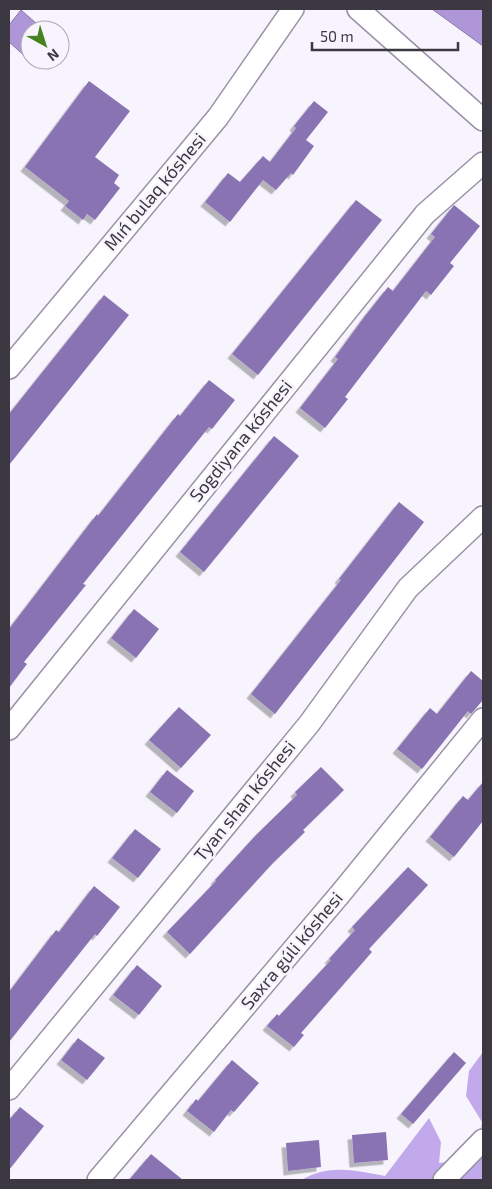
<svg xmlns="http://www.w3.org/2000/svg" width="492" height="1189" font-family="'Exo 2',sans-serif">
<style>
.forest{fill:#c1a9ec}
.water{fill:#ae96d8;stroke:#8c7aab}
.building{fill:#8a73b2;filter:url(#shadow)}
.lines{fill:none;stroke-linecap:round;stroke-linejoin:round}
.minor-casing{stroke:#9992a8;stroke-width:24}
.minor{stroke:#fff;stroke-width:21}
.labels{text-anchor:middle;stroke-width:5;stroke-linejoin:round;paint-order:stroke}
.street-label{font-size:18px;fill:#3c3842;stroke:#f7f4fd}
</style>
<defs>
<filter id="shadow"><feDropShadow dx="-4.5" dy="4.5" stdDeviation="0" flood-color="#0004"/></filter>
</defs>
<rect width="100%" height="100%" fill="#f7f4fd"/>
<path class="forest" d="M483,1052V1180H301C329,1164 354,1170 385,1176L429,1118L441,1142L439,1163L477,1158L482,1122L466,1096L469,1071Z"/>
<g class="water">
<path d="M432,9H483V46Z"/>
<path d="M21,10L44,30H30V53L26,57L9,42V25Z"/>
</g>
<g class="building">
<path d="M89,81L130,111L95,157L119,175L114,183L120,188L95,220L87,214L83,220L65,206L69,201L25,167Z"/>
<path d="M314,101L328,112L306,140L314,146L293,175L291,173L276,190L263,180L230,222L205,202L228,173L240,182L263,156L270,162L296,128L294,126Z"/>
<path d="M356,200L382,220L258,375L232,354Z"/>
<path d="M454,205L480,226L450,263L454,266L431,295L426,291L345,397L348,399L325,428L300,408L338,359L335,357L365,316L388,287L393,291L435,237L431,234Z"/>
<path d="M104,295L129,315L9,465V414Z"/>
<path d="M209,380L235,400L212,429L209,427L83,584L86,585L24,662L27,664L9,688V629L97,514L98,516L178,414L180,416Z"/>
<path d="M274,436L299,456L204,572L180,552Z"/>
<path d="M399,502L424,522L275,714L251,694L341,580L339,579Z"/>
<path d="M134,609L159,629L136,658L111,638Z"/>
<path d="M471,671L483,681V700L471,714L468,711L422,769L397,749L430,708L437,714Z"/>
<path d="M179,707L211,735L181,768L149,740Z"/>
<path d="M321,767L344,790L303,830L305,832L273,863L190,954L167,932L216,881L215,880L256,835L297,795L295,792Z"/>
<path d="M167,770L194,791L177,813L150,792Z"/>
<path d="M483,782V821L454,857L430,837L463,796L468,800Z"/>
<path d="M135,829L161,849L138,878L112,858Z"/>
<path d="M408,867L428,885L369,949L372,952L301,1033L304,1035L294,1047L267,1026L277,1014L279,1016L331,960L329,959L355,930L352,927Z"/>
<path d="M94,886L120,907L97,936L95,934L9,1042V992L56,930L59,932Z"/>
<path d="M137,965L162,986L139,1015L113,995Z"/>
<path d="M78,1038L105,1058L87,1080L61,1060Z"/>
<path d="M454,1052L466,1063L413,1124L401,1114Z"/>
<path d="M232,1060L259,1083L234,1112L231,1110L214,1132L187,1111L196,1099L198,1101Z"/>
<path d="M20,1107L44,1126L9,1170V1120Z"/>
<path d="M386,1132L388,1160L354,1163L352,1135Z"/>
<path d="M319,1140L321,1167L288,1171L286,1143Z"/>
<path d="M151,1154L183,1180H129Z"/>
</g>
<g class="lines">
<g class="minor-casing">
<g id="minor">
<path d="M358,9L483,120"/>
<path d="M9,368L218,117L293,9"/>
<path d="M9,729L425,214L483,163"/>
<path d="M9,1089L309,724L408,588L483,517"/>
<path d="M98,1180L341,893L483,719"/>
<path d="M444,1180L483,1140"/>
</g>
</g>
<use href="#minor" class="minor"/>
</g>
<g class="labels">
<g class="street-label">
<text transform="translate(155 192) rotate(-50)" y="6">Mıń bulaq kóshesi</text>
<text transform="translate(241 441) rotate(-51)" y="6">Sogdiyana kóshesi</text>
<text transform="translate(245 801) rotate(-51)" y="6">Tyan shan kóshesi</text>
<text transform="translate(292 951) rotate(-50)" y="6">Saxra gúli kóshesi</text>
</g>
</g>
<rect width="492" height="1189" fill="none" stroke="#3c3842" stroke-width="20"/>
<g transform="translate(45 45) rotate(141)"><circle r="24" fill="#f7f4fd" stroke="#aca9b2"/>
<path d="M0-4L9 19L0 12L-9 19Z" fill="#468320"/>
<text y="-8" font-size="14" font-weight="bold" text-anchor="middle" fill="#3c3842">N</text>
</g>
<path d="M312 42v8h146v-8" fill="none" stroke="#3c3842" stroke-width="2.5"/>
<text x="320" y="42" font-size="15" fill="#3c3842" stroke="#f7f4fd" stroke-width="4" paint-order="stroke">50 m</text>
</svg>
